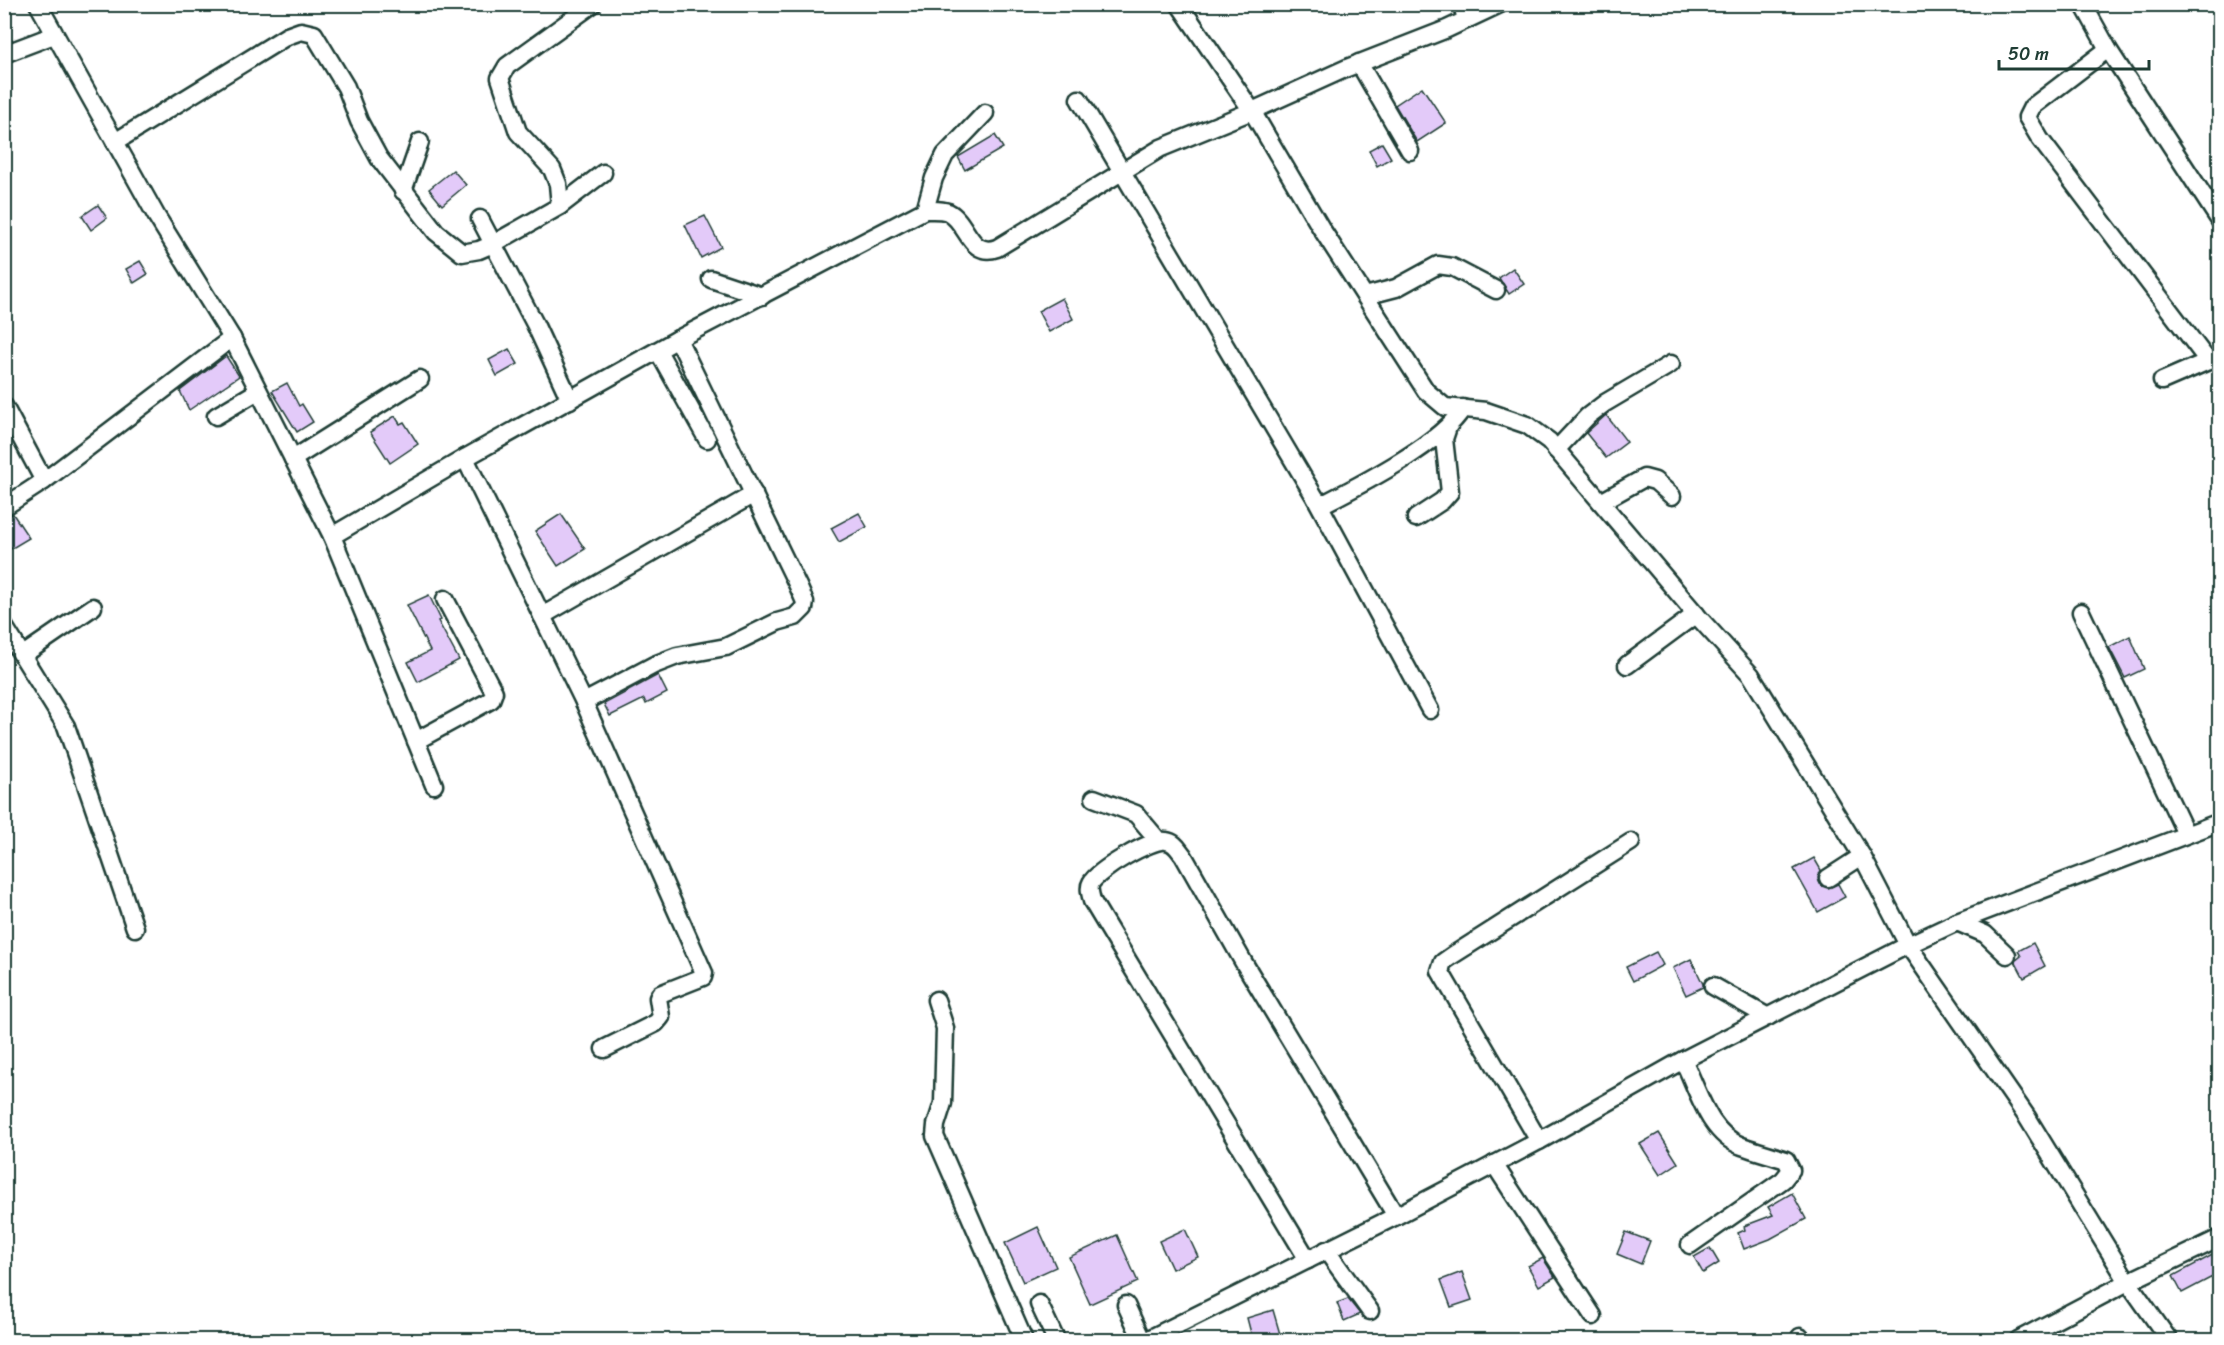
<svg xmlns="http://www.w3.org/2000/svg" width="2224" height="1345" font-family="Sriracha,sans-serif">
<style>
.building{fill:#e3caf9;stroke:#1f3d34;stroke-width:1.5}
.lines{fill:none;stroke-linecap:round;stroke-linejoin:round}
.street-casing{stroke:#1f3d34;stroke-width:21}
.street{stroke:#fff;stroke-width:16}
</style>
<rect width="100%" height="100%" fill="#fff"/>
<filter id="ink" filterUnits="userSpaceOnUse"><feTurbulence type="fractalNoise" baseFrequency=".0167" numOctaves="2"/><feDisplacementMap in="SourceGraphic" scale="12" xChannelSelector="R" yChannelSelector="G"/><feConvolveMatrix kernelMatrix="1 2 1 2 8 2 1 2 1" color-interpolation-filters="sRGB"/></filter>
<g filter="url(#ink)">
<g class="building">
<path d="M1422,87L1446,123L1417,142L1395,105Z"/>
<path d="M995,135L1003,148L965,170L958,157Z"/>
<path d="M1382,143L1391,158L1377,166L1369,150Z"/>
<path d="M453,170L466,185L442,205L429,189Z"/>
<path d="M98,205L107,218L91,230L82,216Z"/>
<path d="M705,216L721,247L701,258L685,225Z"/>
<path d="M140,261L148,274L134,283L126,269Z"/>
<path d="M1513,268L1524,284L1509,294L1499,278Z"/>
<path d="M1062,298L1073,319L1049,332L1038,311Z"/>
<path d="M509,349L518,364L497,376L489,360Z"/>
<path d="M226,356L239,376L189,410L180,391Z"/>
<path d="M287,383L299,406L302,404L313,422L297,432L272,391Z"/>
<path d="M1606,415L1627,442L1606,458L1586,433Z"/>
<path d="M395,416L400,424L404,422L418,444L390,463L370,432Z"/>
<path d="M859,513L867,527L839,542L831,528Z"/>
<path d="M13,514L29,538L4,553V517Z"/>
<path d="M561,514L585,549L558,566L535,531Z"/>
<path d="M429,595L441,620L438,621L459,660L418,682L408,662L430,651L407,605Z"/>
<path d="M2130,636L2144,669L2125,678L2109,647Z"/>
<path d="M658,675L667,693L646,704L644,699L610,716L604,704Z"/>
<path d="M1814,858L1821,870L1818,878L1820,884L1828,888L1838,884L1845,897L1818,912L1794,869Z"/>
<path d="M2033,943L2045,966L2024,978L2015,961L2021,956L2018,951Z"/>
<path d="M1656,952L1663,965L1633,981L1626,967Z"/>
<path d="M1691,959L1703,984V987L1686,995L1673,968Z"/>
<path d="M1659,1133L1678,1163L1660,1175L1640,1144Z"/>
<path d="M1792,1193L1806,1219L1770,1239L1744,1249L1738,1233L1745,1230L1744,1226L1773,1215L1768,1207Z"/>
<path d="M1038,1227L1056,1267L1023,1282L1005,1243Z"/>
<path d="M1185,1229L1198,1257L1172,1269L1159,1241Z"/>
<path d="M1626,1232L1650,1241L1641,1264L1617,1254Z"/>
<path d="M1117,1235L1138,1282L1090,1304L1069,1257Z"/>
<path d="M1710,1248L1719,1263L1703,1273L1694,1257Z"/>
<path d="M2220,1251V1273L2182,1293L2173,1276Z"/>
<path d="M1543,1258L1555,1277L1539,1286L1528,1266Z"/>
<path d="M1462,1272L1472,1300L1451,1307L1441,1280Z"/>
<path d="M1348,1299L1360,1314L1344,1321L1337,1303Z"/>
<path d="M1273,1310L1282,1341H1253L1247,1318Z"/>
</g>
<g class="lines">
<g class="street-casing">
<g id="street">
<path d="M38,4L157,217L232,338"/>
<path d="M1179,4L1252,111L1321,228L1426,391L1445,407L1486,411L1527,425L1549,441L1700,619L1751,675L1862,856L1908,945L2027,1117L2128,1282L2169,1340"/>
<path d="M1462,4L1466,20"/>
<path d="M2083,4L2108,49L2220,221"/>
<path d="M2108,49L2032,107L2027,117L2040,139L2208,361"/>
<path d="M4,54L54,35"/>
<path d="M1359,63L1410,151"/>
<path d="M1079,99L1316,499L1321,502H1327C1364,483 1442,443 1463,408"/>
<path d="M115,142L287,36L301,31L314,34L346,87L359,121L379,158L436,232L462,253L479,250L493,244L560,206L603,173"/>
<path d="M403,191L420,142"/>
<path d="M560,206L558,184L552,169L518,132L500,78L507,66L593,4"/>
<path d="M925,210L934,178L945,155L985,113"/>
<path d="M480,219L535,324L570,400"/>
<path d="M711,279L762,296"/>
<path d="M1365,296L1396,288L1438,265L1452,267L1496,290"/>
<path d="M658,351L707,439"/>
<path d="M2162,381L2220,356"/>
<path d="M4,406L44,481"/>
<path d="M216,416L258,391"/>
<path d="M1556,450L1588,416L1605,403L1671,364"/>
<path d="M465,458L584,702L704,973L703,977L660,994L658,998L661,1017L656,1023L604,1049"/>
<path d="M293,459L420,379"/>
<path d="M1316,499L1430,710"/>
<path d="M1601,502L1644,478L1655,481L1672,496"/>
<path d="M4,507L44,481L232,338L332,536L465,458L678,339L925,210C933,210 941,209 948,212C968,222 969,258 997,248L1161,148L1252,111L1347,68L1447,29L1500,4"/>
<path d="M1416,518L1442,501L1450,492L1444,439L1448,427"/>
<path d="M332,536L434,785"/>
<path d="M2081,612L2186,834"/>
<path d="M542,616L754,494"/>
<path d="M4,626L66,726L135,928"/>
<path d="M23,655L93,607"/>
<path d="M1627,665L1696,614"/>
<path d="M584,702L654,665L677,656L726,647L777,622L795,617L804,608L805,602L798,586L678,339"/>
<path d="M416,741L491,700L494,692L445,599"/>
<path d="M1094,798L1136,814L1158,840"/>
<path d="M1828,878L1862,856"/>
<path d="M1957,922L1985,934L2007,955"/>
<path d="M1713,986L1768,1017"/>
<path d="M936,1000L945,1028L943,1103L936,1125L935,1136L1024,1340"/>
<path d="M1683,1060C1698,1089 1708,1134 1742,1146C1756,1151 1771,1155 1786,1160L1791,1170L1783,1180L1690,1245"/>
<path d="M1539,1141L1440,971L1443,962L1453,955L1631,842"/>
<path d="M1494,1164L1593,1316"/>
<path d="M1326,1250L1370,1311"/>
<path d="M1308,1260L1092,901C1091,896 1088,888 1091,883C1098,870 1152,838 1166,841C1175,842 1178,849 1183,855L1244,963L1396,1216"/>
<path d="M1039,1304L1056,1340"/>
<path d="M1126,1305L1142,1340"/>
<path d="M1800,1337L1802,1340"/>
<path d="M1147,1340L1396,1216L1539,1141L1683,1060L1908,945L1957,922L2220,822"/>
<path d="M2018,1340L2128,1282L2220,1238"/>
</g>
</g>
<use href="#street" class="street"/>
</g>
</g>
<rect width="2224" height="1345" fill="none" stroke="#fff" stroke-width="24"/>
<rect x="12" y="12" width="2200" height="1321" fill="none" stroke="#1f3d34" stroke-width="2" filter="url(#ink)"/>
<path d="M1999 60v9h150v-9" fill="none" stroke="#1f3d34" stroke-width="3"/>
<text x="2008" y="60" font-size="18" fill="#1f3d34" stroke="#ffffff" stroke-width="4.5" paint-order="stroke">50 m</text>
</svg>
